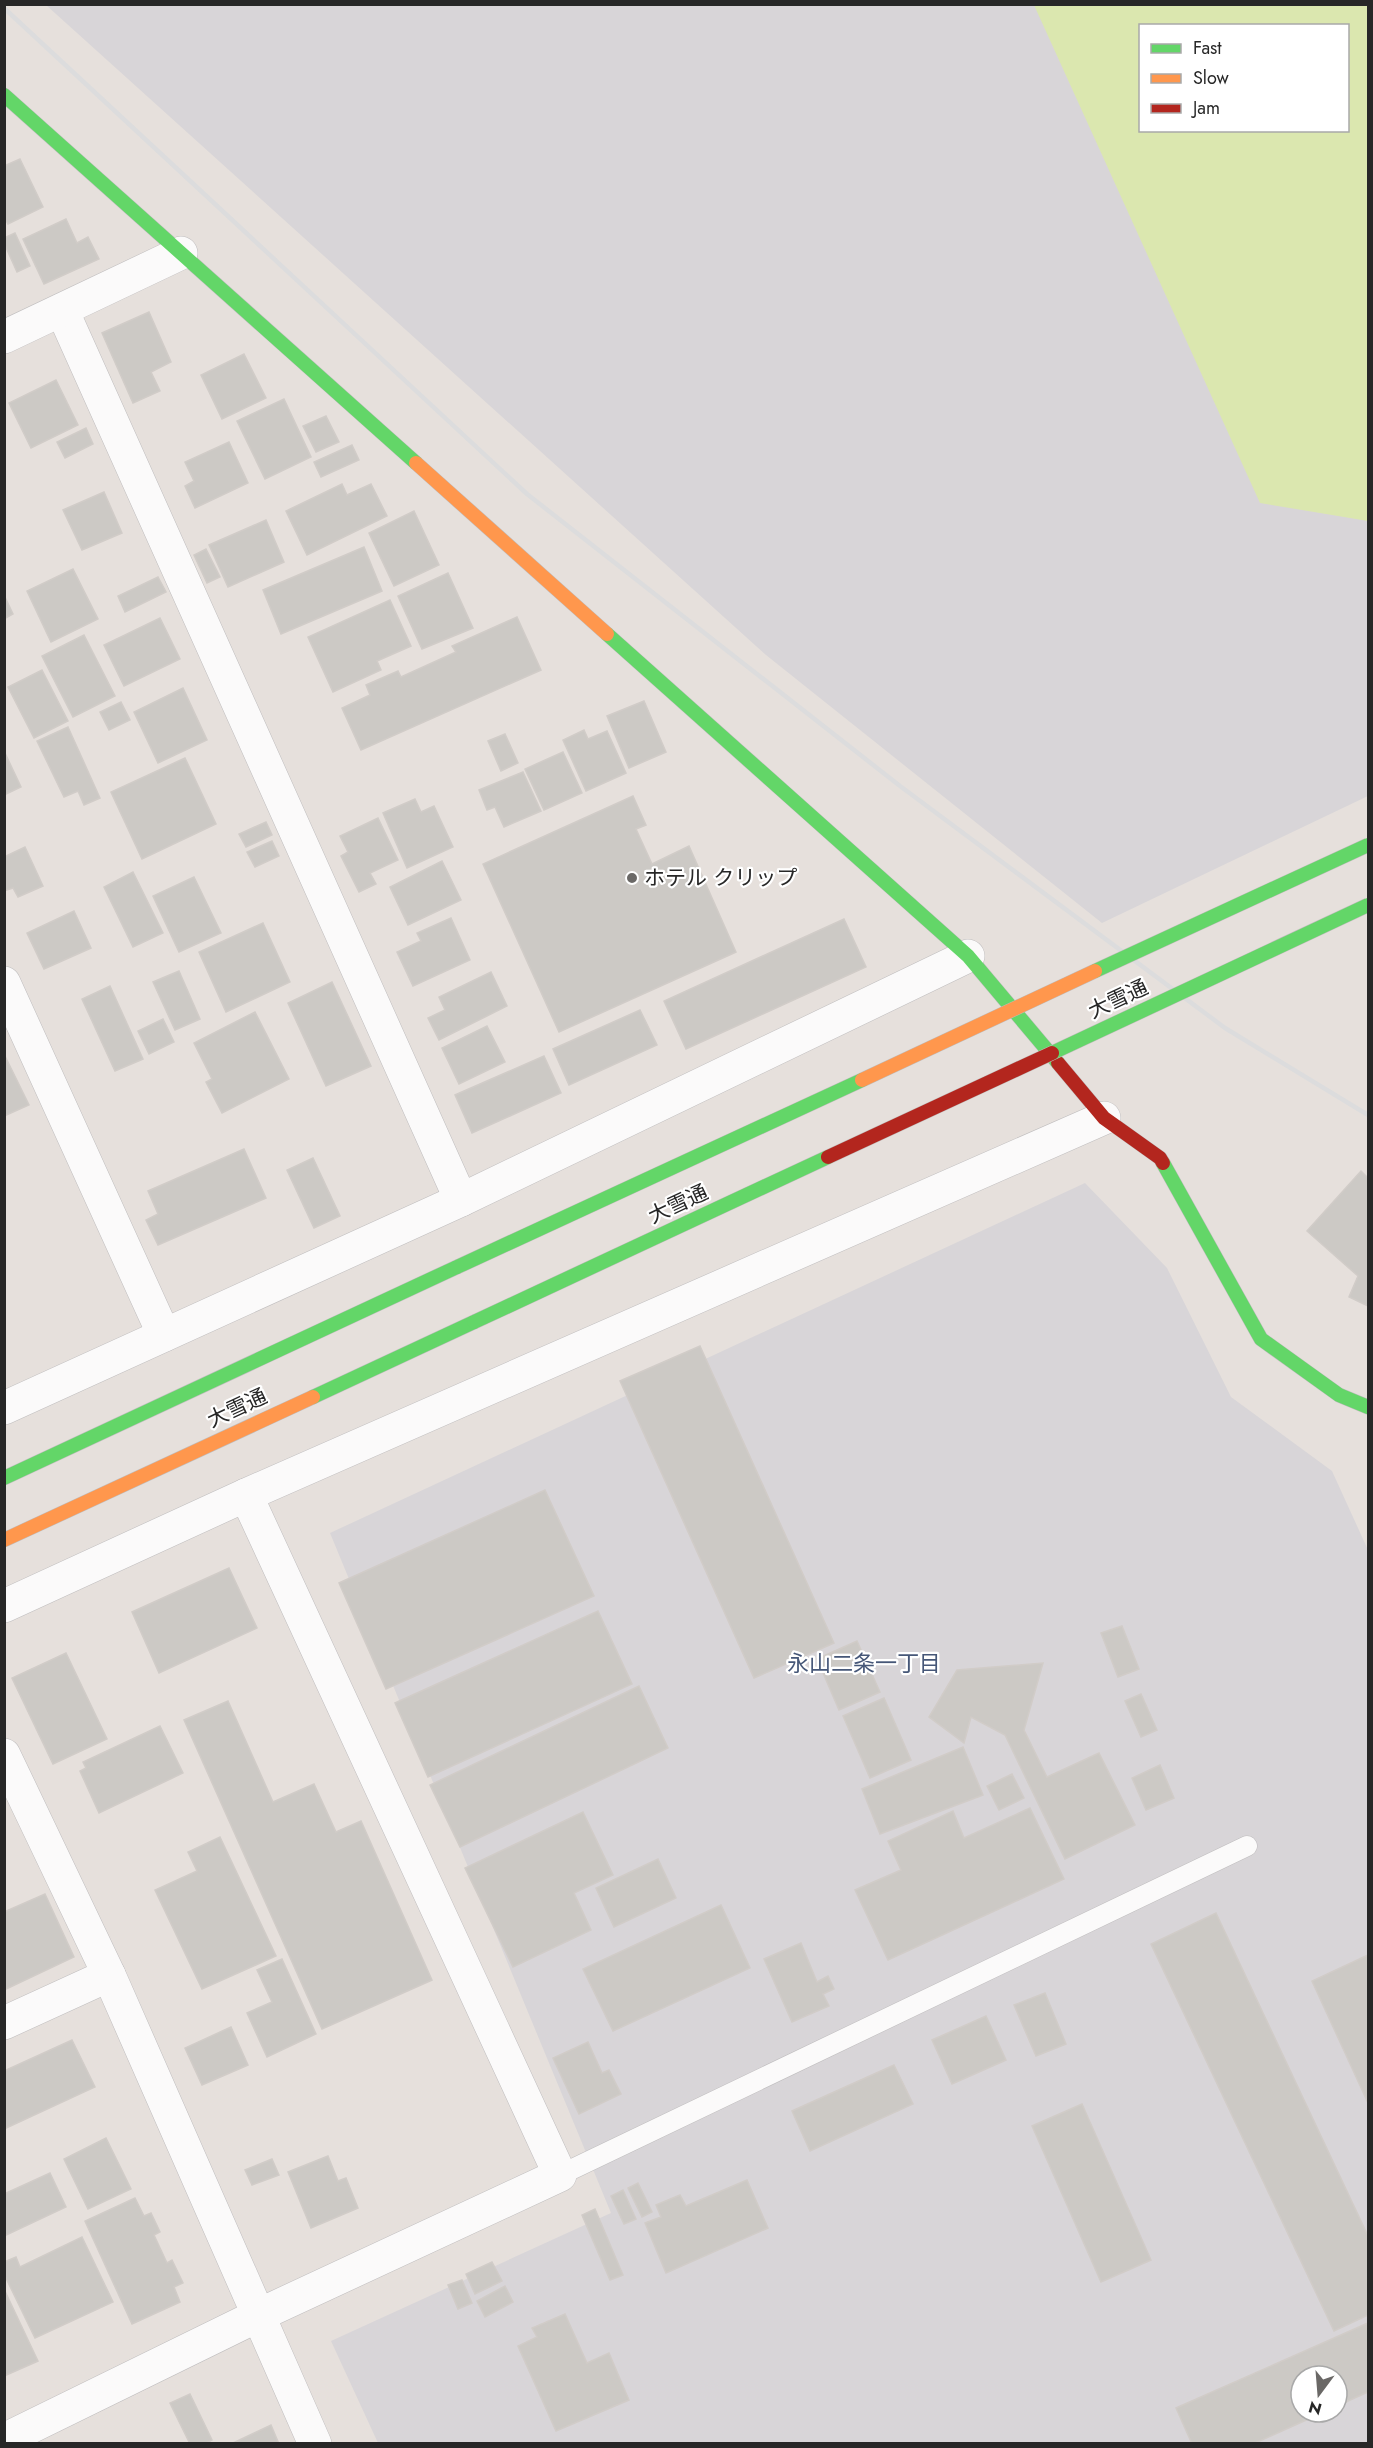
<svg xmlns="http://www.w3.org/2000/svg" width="1373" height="2448" font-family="Jost,'Noto Sans JP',sans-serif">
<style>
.industrial{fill:#d8d5d8;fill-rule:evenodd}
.pitch{fill:#dbe7af;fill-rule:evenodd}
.building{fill:#ccc9c5;stroke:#d1ccc8;stroke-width:1.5}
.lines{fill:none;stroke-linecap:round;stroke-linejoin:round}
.lane-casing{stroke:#bfbdbe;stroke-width:21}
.street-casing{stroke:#bfbdbe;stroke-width:34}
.fast-casing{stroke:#bfbdbe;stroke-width:15}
.slow-casing{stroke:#bfbdbe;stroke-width:15}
.jam-casing{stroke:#bfbdbe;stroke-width:15}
.lane{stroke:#fbfafa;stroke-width:20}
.street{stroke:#fbfafa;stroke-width:33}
.fast{stroke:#63d668;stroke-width:14}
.slow{stroke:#ff974d;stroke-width:14}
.jam{stroke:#b3261e;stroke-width:14}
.rail{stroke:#dcdcdd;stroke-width:4.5}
.fast-bridge-casing{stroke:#bfbcbb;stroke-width:15;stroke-linecap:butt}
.slow-bridge-casing{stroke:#bfbcbb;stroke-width:15;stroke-linecap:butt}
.jam-bridge-casing{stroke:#bfbcbb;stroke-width:15;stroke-linecap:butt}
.fast-bridge{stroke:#63d668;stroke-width:14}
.slow-bridge{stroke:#ff974d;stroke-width:14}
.jam-bridge{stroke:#b3261e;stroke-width:14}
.poi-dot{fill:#6a6866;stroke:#fff;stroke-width:2}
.labels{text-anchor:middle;stroke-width:4.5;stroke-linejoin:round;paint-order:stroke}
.poi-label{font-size:21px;fill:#272727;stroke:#fff;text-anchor:start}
.street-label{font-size:21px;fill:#272727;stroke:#fff}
.neighbourhood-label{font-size:22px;fill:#465778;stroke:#fff}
</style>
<rect width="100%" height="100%" fill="#e6e0dc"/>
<g class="industrial">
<path d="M46,5H1368V796L1102,923L766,655ZM1140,26H1348V130H1140Z"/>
<path d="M1085,1183L1167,1268L1231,1397L1332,1471L1368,1550V2443H378L331,2341L611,2213L330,1533ZM1301,2376H1337V2412H1301Z"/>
</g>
<path class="pitch" d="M1034,5H1368V521L1260,503ZM1140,26H1348V130H1140Z"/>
<g class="building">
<path d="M20,159L43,207L8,224L4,217V166Z"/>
<path d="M66,219L77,243L88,237L99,259L44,284L23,239Z"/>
<path d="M15,233L30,266L17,272L4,243V238Z"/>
<path d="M149,312L171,362L151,372L160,391L133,403L102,333Z"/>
<path d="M244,354L266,398L222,419L201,375Z"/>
<path d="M56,380L78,425L31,448L9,403Z"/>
<path d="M284,399L311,457L265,479L237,421Z"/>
<path d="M326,416L339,442L316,452L303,426Z"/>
<path d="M86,428L93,444L65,458L57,442Z"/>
<path d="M229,442L248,483L195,508L185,486L194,481L185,462Z"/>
<path d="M352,445L359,460L321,477L314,462Z"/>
<path d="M342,484L347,495L371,484L387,516L307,555L286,511Z"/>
<path d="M104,492L122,533L82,550L63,510Z"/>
<path d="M414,511L439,565L394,586L369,533Z"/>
<path d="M266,520L284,562L228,587L209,545Z"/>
<path d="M364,547L382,591L281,634L263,590Z"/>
<path d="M206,549L220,577L207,583L194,555Z"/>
<path d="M73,569L98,619L51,642L27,591Z"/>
<path d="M448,573L473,628L422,649L398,596Z"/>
<path d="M158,577L166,592L125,612L118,596Z"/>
<path d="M4,595L13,614L4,619Z"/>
<path d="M390,600L411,646L377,661L381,670L333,692L308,637Z"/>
<path d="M517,617L541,670L361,750L342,708L370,695L366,685L398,671L401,677L456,652L452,646Z"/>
<path d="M160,618L180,659L124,686L104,645Z"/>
<path d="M84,635L115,696L73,717L42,656Z"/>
<path d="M42,670L68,721L34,738L8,687Z"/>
<path d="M183,688L207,740L158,763L134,712Z"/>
<path d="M644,701L666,752L629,768L607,716Z"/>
<path d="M121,702L130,720L109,730L100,712Z"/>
<path d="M68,727L100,798L84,805L78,791L64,797L37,741Z"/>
<path d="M584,730L588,739L607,731L626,773L586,791L563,740Z"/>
<path d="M505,734L518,763L501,771L488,741Z"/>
<path d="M563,752L582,793L544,810L525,769Z"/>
<path d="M5,753L21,787L4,795V754Z"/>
<path d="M185,758L216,824L142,859L111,792Z"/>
<path d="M523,772L541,811L504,827L495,807L487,810L479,790Z"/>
<path d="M633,796L646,825L636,829L652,864L689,846L736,952L559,1032L483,864Z"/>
<path d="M415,799L421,812L434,806L453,847L407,868L383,813Z"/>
<path d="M378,818L398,860L370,873L376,884L359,892L341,856L348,852L340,836Z"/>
<path d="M266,822L272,835L246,847L239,834Z"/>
<path d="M272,841L279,856L255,867L247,852Z"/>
<path d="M25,847L43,886L18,897L13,888L4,891V857Z"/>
<path d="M442,861L461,900L408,925L390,887Z"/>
<path d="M133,872L163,933L133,947L104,887Z"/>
<path d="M194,877L221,933L179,952L153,896Z"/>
<path d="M74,911L91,948L44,969L27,933Z"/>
<path d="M451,918L470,960L413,986L397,952L421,941L417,933Z"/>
<path d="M844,919L866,967L686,1049L664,1001Z"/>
<path d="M263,923L290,982L226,1012L199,952Z"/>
<path d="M179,971L200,1019L175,1030L153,982Z"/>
<path d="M491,972L507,1006L439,1040L428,1018L445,1010L439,997Z"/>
<path d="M332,982L371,1066L326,1086L288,1003Z"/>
<path d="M110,986L143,1059L115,1071L82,999Z"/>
<path d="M640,1010L657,1045L569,1085L553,1049Z"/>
<path d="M255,1012L289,1079L222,1113L206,1082L212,1079L194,1043Z"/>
<path d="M163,1019L174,1042L149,1054L138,1031Z"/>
<path d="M487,1026L505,1062L459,1084L442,1048Z"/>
<path d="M4,1054L29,1105L4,1116Z"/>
<path d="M544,1056L561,1093L472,1133L455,1095Z"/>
<path d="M244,1149L266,1198L158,1245L146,1220L158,1214L148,1191Z"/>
<path d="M313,1158L340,1216L314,1228L287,1170Z"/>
<path d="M1361,1171L1368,1178V1306L1349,1297L1358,1276L1307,1231Z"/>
<path d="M700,1346L834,1643L754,1678L620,1381Z"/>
<path d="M545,1490L594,1596L386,1689L339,1583Z"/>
<path d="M229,1568L257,1628L159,1673L132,1612Z"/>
<path d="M598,1611L632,1684L428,1777L395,1703Z"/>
<path d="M1122,1626L1139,1669L1118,1677L1101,1633Z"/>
<path d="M857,1641L880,1692L839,1710L817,1659Z"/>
<path d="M66,1653L107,1739L53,1764L12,1678Z"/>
<path d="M1043,1663L1024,1730L1047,1777L1099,1753L1135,1825L1065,1859L1005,1735L971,1717L964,1743L929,1717L957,1670Z"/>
<path d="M639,1686L668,1748L460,1847L430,1785Z"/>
<path d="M1141,1694L1157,1730L1141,1737L1125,1701Z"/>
<path d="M884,1698L911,1760L870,1778L843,1716Z"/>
<path d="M228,1701L273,1802L314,1784L336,1832L361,1821L432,1980L322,2029L184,1720Z"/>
<path d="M160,1726L183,1773L99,1813L80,1771L86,1768L83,1762Z"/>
<path d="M963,1747L983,1795L880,1834L862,1789Z"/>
<path d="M1160,1765L1174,1798L1146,1810L1132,1778Z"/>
<path d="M1012,1774L1024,1798L999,1810L987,1786Z"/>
<path d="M1030,1808L1064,1879L888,1960L855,1890L901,1870L888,1841L953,1811L964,1838Z"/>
<path d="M583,1812L613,1875L574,1893L591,1930L513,1967L465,1868Z"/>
<path d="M220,1837L276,1956L202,1989L155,1890L197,1871L188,1852Z"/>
<path d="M658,1859L676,1898L614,1927L596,1888Z"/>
<path d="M45,1894L74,1957L4,1990V1912Z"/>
<path d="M721,1905L750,1968L613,2031L583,1969Z"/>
<path d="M1216,1913L1368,2236V2315L1334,2331L1151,1944Z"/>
<path d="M801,1943L817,1982L828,1976L834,1989L823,1994L829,2006L792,2022L764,1959Z"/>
<path d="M1368,1955V2103L1312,1981Z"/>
<path d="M282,1959L316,2034L267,2057L247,2013L272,2002L257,1970Z"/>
<path d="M1045,1993L1066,2044L1036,2056L1014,2005Z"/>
<path d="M986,2016L1006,2060L952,2084L932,2040Z"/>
<path d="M231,2027L248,2065L202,2085L185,2048Z"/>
<path d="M72,2040L95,2087L4,2129V2071Z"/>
<path d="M588,2042L602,2073L609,2070L621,2094L579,2114L553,2058Z"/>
<path d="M894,2065L913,2104L810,2151L792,2111Z"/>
<path d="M1082,2104L1151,2260L1101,2282L1032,2126Z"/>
<path d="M106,2138L131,2189L88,2209L64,2159Z"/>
<path d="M328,2156L338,2181L346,2178L358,2208L311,2228L288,2172Z"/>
<path d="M272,2159L279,2175L252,2185L245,2170Z"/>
<path d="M50,2173L66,2207L4,2236V2194Z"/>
<path d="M747,2180L768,2228L666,2273L645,2223L661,2217L656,2205L680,2195L686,2206Z"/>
<path d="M638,2183L652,2212L642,2217L628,2188Z"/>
<path d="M623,2190L636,2219L624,2224L611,2196Z"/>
<path d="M135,2198L144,2216L151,2213L160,2232L154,2235L167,2263L172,2260L183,2283L174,2287L180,2302L132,2324L85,2221Z"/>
<path d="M595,2209L623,2275L610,2280L582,2215Z"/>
<path d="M82,2237L113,2302L35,2338L4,2274V2262L16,2257L20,2267Z"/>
<path d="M492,2262L502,2281L475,2294L466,2274Z"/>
<path d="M462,2280L472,2303L458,2309L448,2285Z"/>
<path d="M505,2286L513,2302L485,2317L477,2301Z"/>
<path d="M4,2289L38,2361L4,2376Z"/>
<path d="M565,2314L587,2363L609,2353L629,2400L556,2431L518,2346L537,2337L532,2328Z"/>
<path d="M1368,2323V2392L1337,2406V2376H1301V2412H1324L1253,2444H1192L1176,2408Z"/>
<path d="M190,2394L212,2440L205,2444H190L170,2403Z"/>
<path d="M271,2425L279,2444H231Z"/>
</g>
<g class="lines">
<g class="lane-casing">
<path id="lane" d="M560,2175L1247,1846"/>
</g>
<g class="street-casing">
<g id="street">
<path d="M62,310L461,1200"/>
<path d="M4,337L181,253"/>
<path d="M4,983L164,1335"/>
<path d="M4,1408L461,1200L968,956"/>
<path d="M4,1606L246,1495L1104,1118"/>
<path d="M4,1755L109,1975L315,2444"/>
<path d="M4,2023L109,1975"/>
<path d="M4,2440L259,2315L560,2175L246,1495"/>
</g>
</g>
<g class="fast-casing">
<g id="fast">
<path d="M4,95L416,463"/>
<path d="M607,634L968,956L1058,1063"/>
<path d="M1163,1163L1261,1339L1339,1395L1368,1407"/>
<path d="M313,1397L474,1322"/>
<path d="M4,1478L457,1267"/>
</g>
</g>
<g class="slow-casing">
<g id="slow">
<path d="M416,463L607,634"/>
<path d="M4,1540L313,1397"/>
</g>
</g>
<g class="jam-casing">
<path id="jam" d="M1058,1063L1104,1118L1160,1158L1163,1163"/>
</g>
<use href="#lane" class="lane"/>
<use href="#street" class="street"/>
<use href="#fast" class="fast"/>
<use href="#slow" class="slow"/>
<use href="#jam" class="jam"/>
<path class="rail" d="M4,8L527,494L900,786L1225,1028L1368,1115"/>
<g class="fast-bridge-casing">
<g id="fast-bridge">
<path d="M1095,971L1368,845"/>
<path d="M1052,1053L1368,905"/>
<path d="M457,1267L862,1080"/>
<path d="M474,1322L828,1157"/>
</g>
</g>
<g class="slow-bridge-casing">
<path id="slow-bridge" d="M862,1080L1095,971"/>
</g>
<g class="jam-bridge-casing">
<path id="jam-bridge" d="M828,1157L1052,1053"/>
</g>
<use href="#fast-bridge" class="fast-bridge"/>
<use href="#slow-bridge" class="slow-bridge"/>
<use href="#jam-bridge" class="jam-bridge"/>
</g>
<circle class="poi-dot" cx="632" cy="878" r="6"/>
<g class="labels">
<g class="poi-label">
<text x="644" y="885">ホテル クリップ</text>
</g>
<g class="street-label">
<text transform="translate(1118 999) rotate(-25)" y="7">大雪通</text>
<text transform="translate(678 1204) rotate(-25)" y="7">大雪通</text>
<text transform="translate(237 1408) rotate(-25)" y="7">大雪通</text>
</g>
<g class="neighbourhood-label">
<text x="864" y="1671">永山二条一丁目</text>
</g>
</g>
<rect width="1373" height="2448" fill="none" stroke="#272727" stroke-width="12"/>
<rect x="1139" y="24" width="210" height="108" fill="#ffffff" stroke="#a9a9a9" stroke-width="1.5"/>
<rect x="1151" y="44" width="30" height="9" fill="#63d668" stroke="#a9a9a9" stroke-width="1.5"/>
<text x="1193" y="54" font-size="18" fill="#272727">Fast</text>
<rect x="1151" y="74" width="30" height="9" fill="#ff974d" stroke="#a9a9a9" stroke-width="1.5"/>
<text x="1193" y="84" font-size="18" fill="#272727">Slow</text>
<rect x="1151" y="104" width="30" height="9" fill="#b3261e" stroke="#a9a9a9" stroke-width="1.5"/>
<text x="1193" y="114" font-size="18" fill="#272727">Jam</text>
<g transform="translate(1319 2394) rotate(196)"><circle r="28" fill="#ffffff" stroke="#a9a9a9" stroke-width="1.5"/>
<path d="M0-4.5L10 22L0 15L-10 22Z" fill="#6a6866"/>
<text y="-9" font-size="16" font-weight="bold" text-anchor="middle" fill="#272727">N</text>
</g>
</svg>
